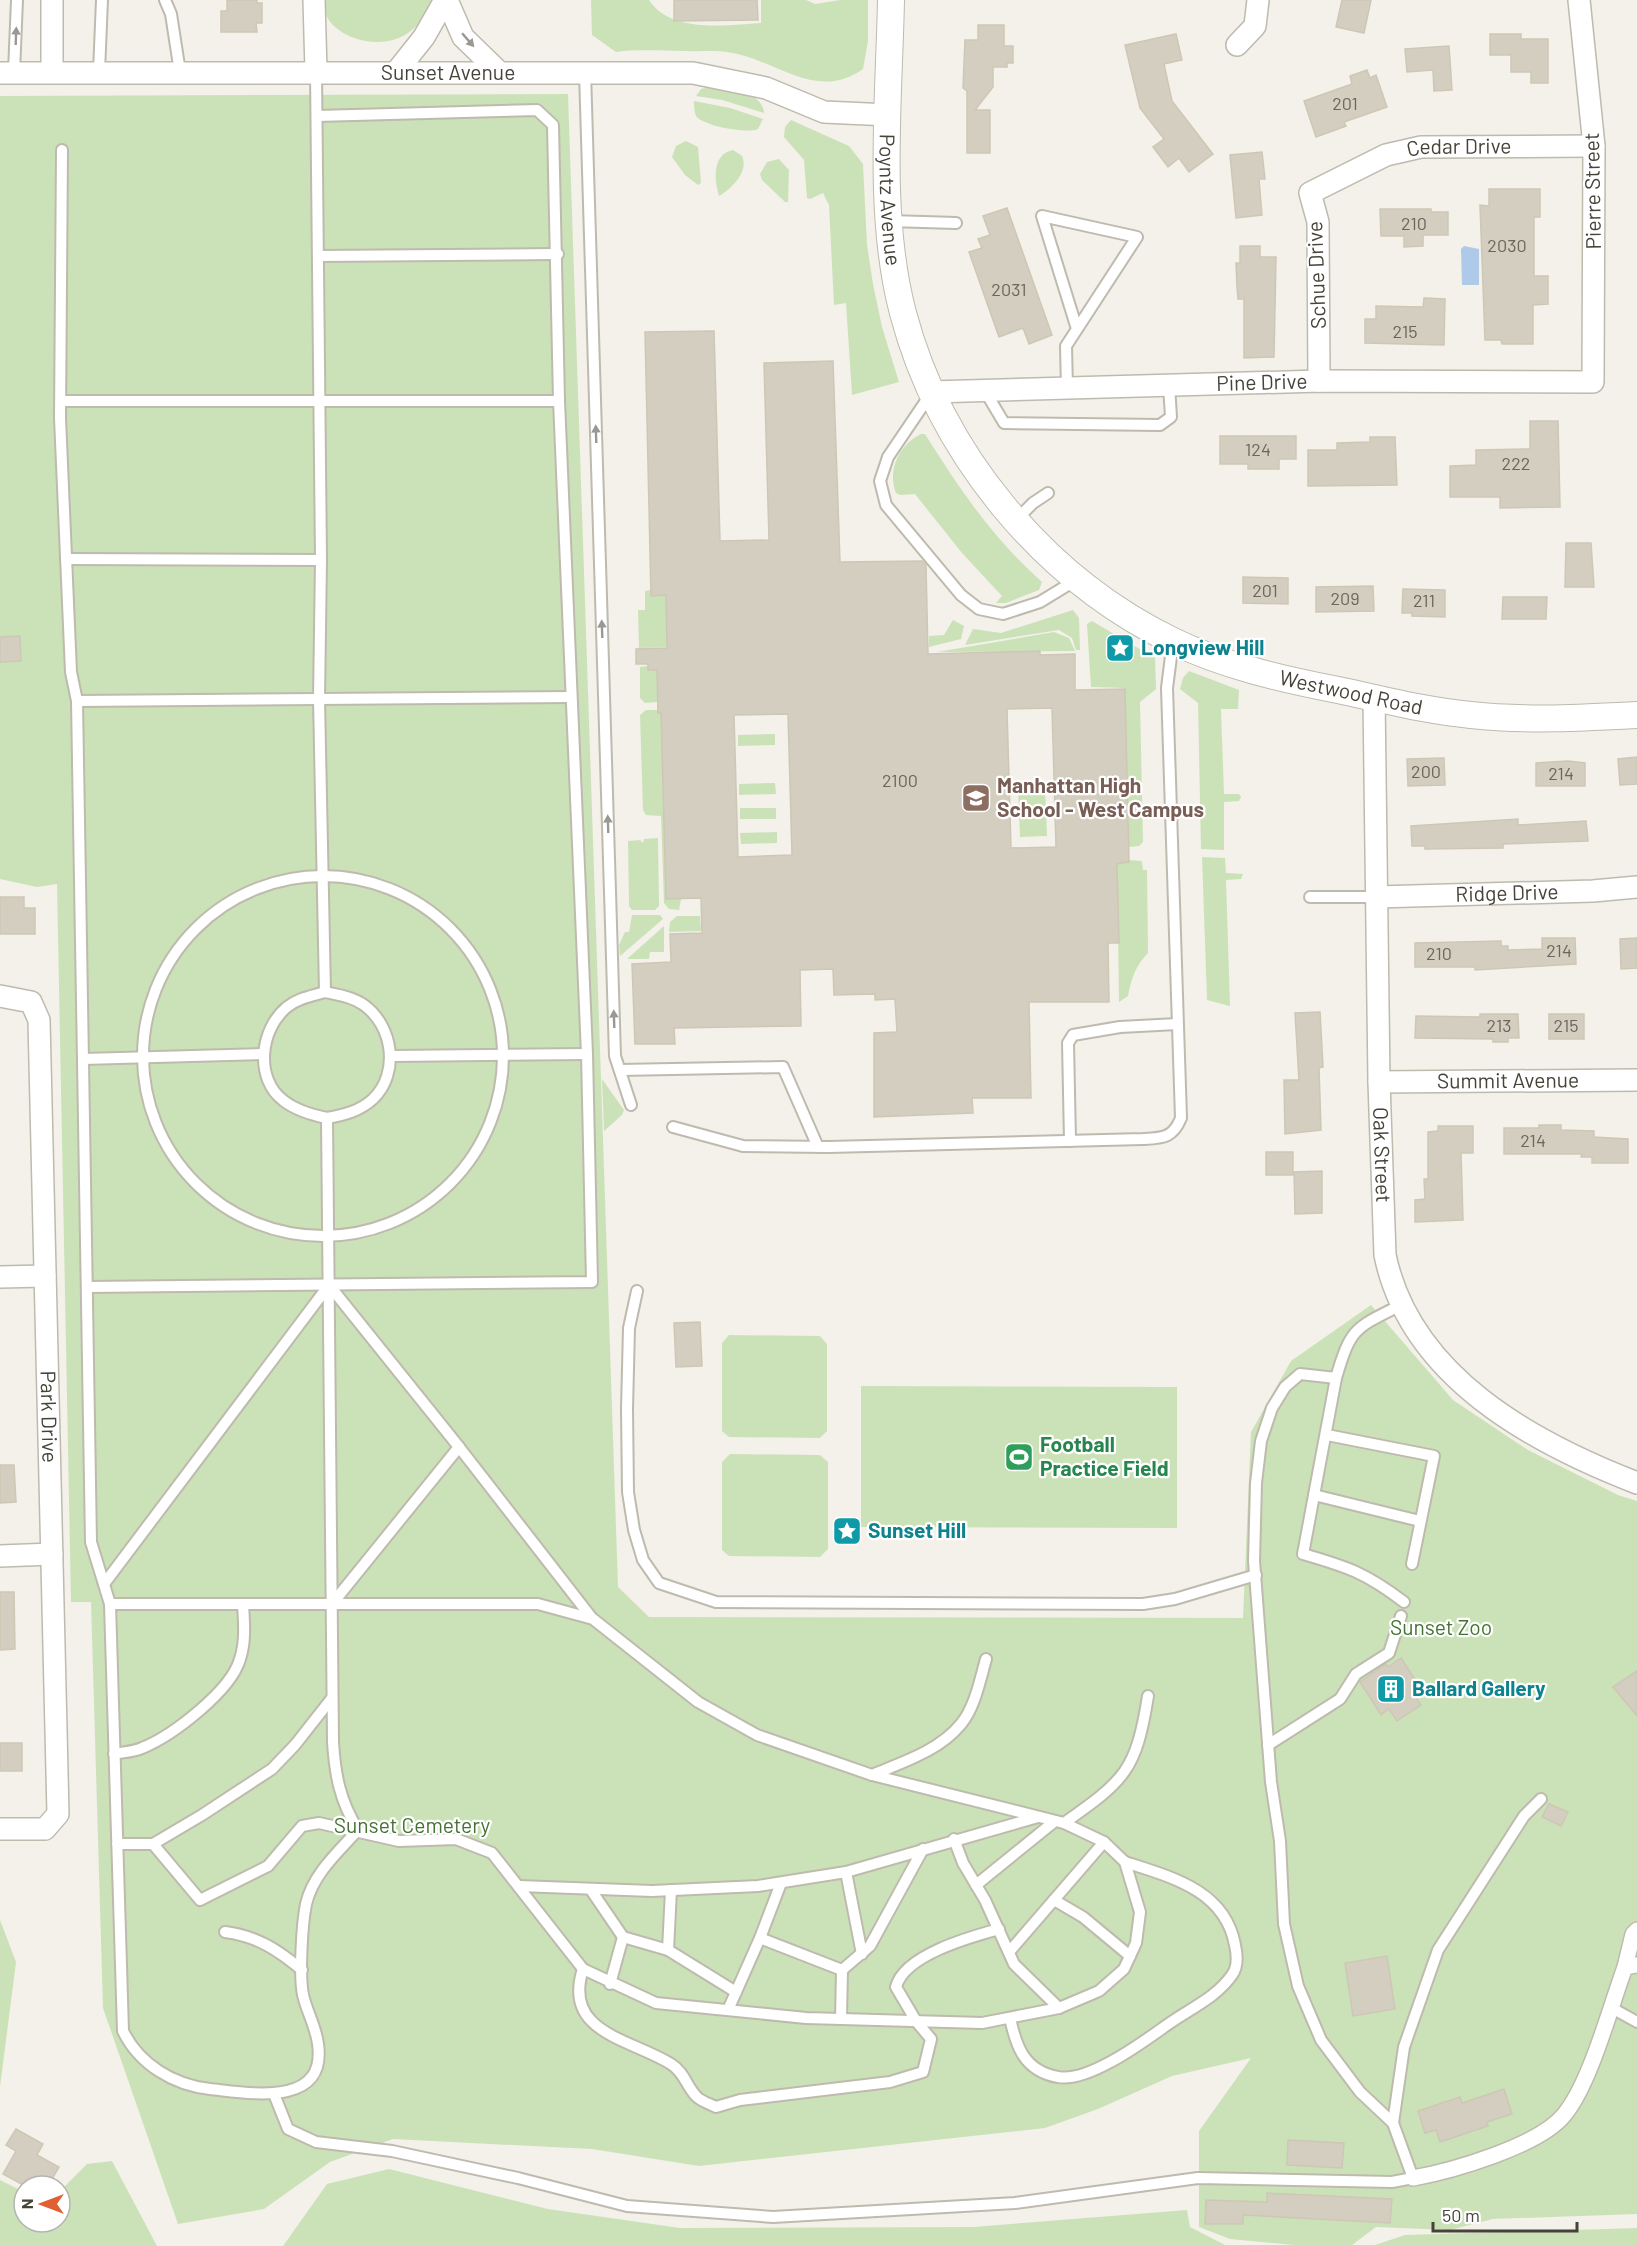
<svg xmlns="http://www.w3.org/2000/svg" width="1637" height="2246" font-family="Barlow,sans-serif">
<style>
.green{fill:#cbe2b8}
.water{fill:#aecae8}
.building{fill:#d4cec1;stroke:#cec7b5;stroke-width:1.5;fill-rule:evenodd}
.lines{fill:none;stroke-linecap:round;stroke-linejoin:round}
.service-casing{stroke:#bebaae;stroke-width:14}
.pedestrian-casing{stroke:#bebaae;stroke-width:18}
.minor-casing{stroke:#bebaae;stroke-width:24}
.tertiary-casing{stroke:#bebaae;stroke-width:28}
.service{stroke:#fff;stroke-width:10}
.pedestrian{stroke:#fff;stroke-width:15}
.minor{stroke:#fff;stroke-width:21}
.tertiary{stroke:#fff;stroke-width:26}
.oneway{fill:#999892}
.labels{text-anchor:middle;stroke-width:4.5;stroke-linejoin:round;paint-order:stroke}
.number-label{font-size:18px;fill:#6a665b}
.street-label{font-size:21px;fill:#464339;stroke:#fff}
.culture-label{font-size:21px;font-weight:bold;fill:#0d838f;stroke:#fff;text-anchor:start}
.education-label{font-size:21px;font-weight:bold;fill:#785e54;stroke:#fff;text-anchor:start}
.leisure-label{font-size:21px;font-weight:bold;fill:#27864d;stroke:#fff;text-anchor:start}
.park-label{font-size:21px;fill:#447233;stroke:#fff}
</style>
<rect width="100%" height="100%" fill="#f3f1ea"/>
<g class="green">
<path d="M326,0H431C409,73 312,36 326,0Z"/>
<path d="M591,0H649C671,34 727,25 761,23V0H806L815,4L840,0H868V41L863,69C815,103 775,58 727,52C714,50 699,52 685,51C662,51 640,49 616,52L592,35Z"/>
<path d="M710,86C728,90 763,91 764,113L722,100L696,96L701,89Z"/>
<path d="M568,94L618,1587L649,1617L1243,1618L1251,1432L1291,1361L1371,1305L1453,1400L1528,1450L1618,1495L1637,1501V2214L1493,2219L1450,2230L1376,2227L1352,2245H1375L1405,2235L1637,2228V2246H0V2180L24,2192V2222H60V2191L87,2164L112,2161L157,2246H283L327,2184L389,2169L548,2209L680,2228L973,2227L1187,2210L1190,2227L1225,2245H1295L1230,2239L1199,2227V2131L1251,2058L1172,2076L1098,2109L1045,2128L699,2166L592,2149L393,2139L330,2162L264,2209L178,2224L103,2008L91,1602H71L57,884L37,887L0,879V96Z"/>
<path d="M694,101L730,108L763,119L758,129C747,134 703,126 696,116C694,111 694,106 694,101Z"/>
<path d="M791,120L849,146L863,164L867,245L873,284L882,327L899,382L852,395L846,303L834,305L829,205L823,193L810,199L807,198L804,160L784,137L785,127Z"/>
<path d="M686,141L698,147L701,183L698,185L685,175L672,157L676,146Z"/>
<path d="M733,150L742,156C749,172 732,188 719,196C714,180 712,154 733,150Z"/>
<path d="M779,159L789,170L788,202H785L762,180L760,174L767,162Z"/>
<path d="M921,434H925C961,491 991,536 1042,582L1039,590L1006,603H996L1002,596L962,553L915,494L900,495L896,493C887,470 899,445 921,434Z"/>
<path d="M651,590L652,596L666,595L667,647L639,648L638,610H645V591Z"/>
<path d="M1073,610L1079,618L1080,650H1076L1072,638L1059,630L965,645L973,629L1001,633Z"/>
<path d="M953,620L964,626L961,639L929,647V636L944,635Z"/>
<path d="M1092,621L1155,658L1156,689L1140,702L1143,842L1139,846L1129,847L1125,688L1091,687L1087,624Z"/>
<path d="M1054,632L1069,638L1075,651L937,652Z"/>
<path d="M648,666L649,670H657V702L645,703L640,698V667Z"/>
<path d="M1189,671L1239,690L1238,709H1221L1224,794H1239L1241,797L1239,801L1224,802V850L1201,849L1198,703L1180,689L1183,678Z"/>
<path d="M646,710H658V713H661L666,898L681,899L679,910L669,909L664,903L661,816L646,815L643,810L640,715Z"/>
<path d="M775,734V745L738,746V735Z"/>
<path d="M775,783L776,794L739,795V784Z"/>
<path d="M1045,788L1047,836L1020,837L1018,789Z"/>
<rect x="740" y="808" width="36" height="11"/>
<path d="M777,832V843L741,844L740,833Z"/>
<path d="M658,838L659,906L655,910H632L629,906L628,841L640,840L643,843L644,839Z"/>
<path d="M1202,857L1225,858L1226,873L1243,874L1241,879L1226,880L1230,1006L1207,1000Z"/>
<path d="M1129,860L1142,861L1143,870H1147L1148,953C1135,967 1132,977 1128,996L1119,1002L1117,864L1128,863Z"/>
<path d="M632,915H660L663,919L620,956L619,945L625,932H629Z"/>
<path d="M677,916H700L701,931L669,932L670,922Z"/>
<path d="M664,926V952H650L649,959H627Z"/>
<path d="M602,1079L624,1110L622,1115L604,1131Z"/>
<path d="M729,1335L820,1336L827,1344V1431L820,1438L729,1437L722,1431V1343Z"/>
<path d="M861,1386L1177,1387V1528L861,1527Z"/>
<path d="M730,1454L820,1455L828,1462V1549L820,1557L729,1556L722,1550V1462Z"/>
<path d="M0,1920L16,1962L0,2087Z"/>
</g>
<path class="water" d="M1464,246L1479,249V285H1462L1461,249Z"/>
<g class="building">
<path d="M227,0H257V3H262V23H256L257,32H221V11H227Z"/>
<path d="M674,0H757L758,20L674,21Z"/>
<path d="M1342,0H1371L1364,33L1336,27Z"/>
<path d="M978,25H1004V46H1013V63H1007V67H993V87L975,110H990V153H967V91L963,88L965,40H978Z"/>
<path d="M1176,34L1182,60L1164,64L1172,101L1213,154L1189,172L1179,158L1168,167L1153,147L1164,139L1140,108L1125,45Z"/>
<path d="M1490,34H1521V39H1548V83H1531V72H1511V55H1490Z"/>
<path d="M1449,46L1452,90L1434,91L1433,70L1407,72L1405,49Z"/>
<path d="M1367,70L1370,78L1376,75L1387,107L1344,122L1346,126L1316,137L1304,101L1352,84L1350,76Z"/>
<path d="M1262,152L1265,179H1259L1262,215L1236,218L1230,155Z"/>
<path d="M1489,189H1540V217H1534V276H1548V304L1533,305V344H1502L1501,340H1485L1480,205L1489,206Z"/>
<path d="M1007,208L1052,335L1029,344L1023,328L999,337L969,252L982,248L978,239L990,235L983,216Z"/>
<path d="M1380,209H1431V212H1448V235H1423V246L1404,247V236H1381Z"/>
<path d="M1240,246H1260V257H1276L1274,357L1244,358V299H1238L1237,287L1236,263H1240Z"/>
<path d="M1424,298L1445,299L1444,345L1365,343V319H1376V306L1423,307Z"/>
<path d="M714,331L720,541L769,540L764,363L833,361L840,562L922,561L926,565L928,654L1040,651V655L1075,654V690L1125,689L1129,862L1117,864L1119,943H1108L1109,1002H1029L1031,1098H972L973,1113L874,1117V1033L897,1032L895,999L875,1000V994L834,995L833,969L800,970L801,1026L674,1028L675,1044H635L632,964L671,962L670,934L702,933L701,898L666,899L661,713H658L657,670H648V664H636V649L667,648L666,595L651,596L645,332ZM1052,708L1056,847L1011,848L1007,709ZM788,714L792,855L738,857L734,715Z"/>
<path d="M1530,421H1558L1560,507L1500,508V497H1450V466L1476,465V450L1530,449Z"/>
<path d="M1220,436H1296V459H1279V469H1248V464H1220Z"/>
<path d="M1370,437H1395L1397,485L1308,486V450H1337V443L1370,442Z"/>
<path d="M1566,543H1591L1594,587H1565Z"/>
<path d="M1243,577L1288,578V604L1243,603Z"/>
<path d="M1373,586L1374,611L1316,612V587Z"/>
<path d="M1403,589L1445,590V617L1412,616V613H1402Z"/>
<path d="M1503,597H1547L1546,619H1502Z"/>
<path d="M20,636L21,661L0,662V637Z"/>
<path d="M1637,757V784L1620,785L1618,759Z"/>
<path d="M1444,758L1445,785L1408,786L1407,759Z"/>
<path d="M1568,761L1585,763V786H1536V763Z"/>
<path d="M1518,819V825L1586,821L1588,841L1503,844V848L1425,849V846H1412L1411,826Z"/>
<path d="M0,897H24V908H35V934H0Z"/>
<path d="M1542,938H1575L1576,964L1475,970V967H1415V943L1501,941V946H1508V950L1542,949Z"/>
<path d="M1637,938V968L1621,969L1620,939Z"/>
<path d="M1320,1012L1323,1067L1319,1068L1321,1130L1285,1134L1284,1080H1299L1295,1013Z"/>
<path d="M1480,1014H1518L1519,1038H1508V1042H1493V1039L1415,1038L1416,1016L1480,1017Z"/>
<rect x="1549" y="1014" width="35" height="25"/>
<path d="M1539,1125H1561V1130L1594,1131V1137L1628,1139V1163H1592V1157H1581L1582,1154H1504V1128H1539Z"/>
<path d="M1438,1126H1473V1153H1461L1463,1220L1415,1222V1200L1425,1199L1424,1179H1428V1132L1438,1131Z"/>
<rect x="1266" y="1152" width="27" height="23"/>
<path d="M1322,1171V1213L1295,1214L1294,1172Z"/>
<path d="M700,1322L702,1366L676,1367L674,1323Z"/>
<path d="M0,1465H14L16,1502L0,1503Z"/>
<path d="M0,1592H14L15,1649L0,1650Z"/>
<path d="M1401,1658L1420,1687L1412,1692L1421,1705L1397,1721L1389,1709L1381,1715L1360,1682L1386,1664L1388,1667Z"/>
<path d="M1637,1671V1716L1613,1687Z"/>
<rect x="0" y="1743" width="22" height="28"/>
<path d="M1549,1804L1568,1812L1561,1826L1542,1817Z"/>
<path d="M1387,1956L1395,2009L1353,2016L1345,1963Z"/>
<path d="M1504,2089L1512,2114L1487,2122L1488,2126L1440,2142L1436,2130L1425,2133L1418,2111L1460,2097L1462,2103Z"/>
<path d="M16,2129L43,2144L37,2155L59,2167L48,2186H25L3,2174L16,2151L6,2145Z"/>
<path d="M1288,2140L1344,2143L1342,2168L1287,2165Z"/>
<path d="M1267,2193L1392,2199L1390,2223L1243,2215V2224H1205L1206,2200L1267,2202Z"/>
</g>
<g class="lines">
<g class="service-casing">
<g id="service">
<path d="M165,0L171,14L180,72"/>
<path d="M14,72L17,0"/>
<path d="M99,72L102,0"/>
<path d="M316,72L321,560L319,699L325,992C339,995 353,997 364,1005C393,1026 400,1073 373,1099C360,1111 344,1115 327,1118L333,1742C335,1775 340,1801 358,1830"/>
<path d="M585,72L615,1056L631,1105"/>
<path d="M62,150L60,418L71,672L77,701L91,1542L110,1604"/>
<path d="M890,221L956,223"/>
<path d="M318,256L558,254"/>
<path d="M1067,388L1066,346L1137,237L1042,216L1077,329"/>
<path d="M985,391L1004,423L1160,425L1171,417L1169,385"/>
<path d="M932,392L888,457L880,481L886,505L961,595L979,609L1003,614L1040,602L1076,580"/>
<path d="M61,401H559"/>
<path d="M1017,519L1033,503L1048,493"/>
<path d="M66,559L321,560"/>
<path d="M77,701L571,697"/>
<circle cx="323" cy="1056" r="180"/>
<path d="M1310,897H1377"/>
<path d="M325,992C312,996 298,998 287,1007C260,1029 254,1079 284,1101C297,1111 312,1115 327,1118"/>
<path d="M392,1056L587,1054"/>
<path d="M83,1059L264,1054"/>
<path d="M620,1070L783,1067L818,1147"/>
<path d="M673,1127L743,1146L829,1147L1143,1139C1163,1138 1173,1138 1181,1118L1167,688L1173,641"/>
<path d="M1070,1141L1068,1043L1073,1035L1120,1027L1177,1024"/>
<path d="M87,1287L592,1282L587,1054L559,401L553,125L537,110L317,116"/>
<path d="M637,1291L629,1328L627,1409L628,1492L634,1530L643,1560L659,1583L716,1602L1143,1604L1175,1599L1256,1575"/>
<path d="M1401,1305C1355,1328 1351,1327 1336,1378L1303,1554C1348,1567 1366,1573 1404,1602"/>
<path d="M1327,1435L1434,1456L1412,1564"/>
<path d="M459,1447L591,1617"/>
<path d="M1314,1495L1420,1521"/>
<path d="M104,1584L329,1285L459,1447L332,1604"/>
<path d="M1268,1745L1340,1699L1356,1674L1389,1653L1401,1616"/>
<path d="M114,1754C123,1752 133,1752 142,1748C172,1736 231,1691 240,1659C246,1641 244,1622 243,1604"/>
<path d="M872,1775C903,1762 939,1751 961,1724C975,1707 980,1680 986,1659"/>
<path d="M1064,1823C1125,1780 1136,1771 1148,1696"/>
<path d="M954,1839L963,1863L985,1900L1014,1964L1059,2008"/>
<path d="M117,1844H153L200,1900L268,1866L302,1826L319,1823L399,1841L456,1839L492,1853L583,1969L656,2003L806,2018L982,2023L1059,2008L1099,1991L1124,1969L1136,1943L1140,1912L1125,1862L1104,1842L1064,1823L872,1775L757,1735L698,1702L593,1619L538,1604H110L123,2031C139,2064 173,2085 210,2089C249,2093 327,2108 318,2044C316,2027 307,2012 303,1995C299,1975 302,1924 306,1904C313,1874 338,1852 358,1830"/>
<path d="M153,1844L202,1815L272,1769L295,1745L332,1698"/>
<path d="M846,1872L862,1954"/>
<path d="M976,1885L1055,1821"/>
<path d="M519,1886L652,1891L758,1886L846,1872L1038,1817"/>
<path d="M591,1890L623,1937L668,1950L736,1992"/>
<path d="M1054,1900L1083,1917L1130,1956"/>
<path d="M225,1932C257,1936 278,1950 302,1970"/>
<path d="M760,1938L842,1970L841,2019"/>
<path d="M668,1950L671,1890"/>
<path d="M1009,1952L1104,1842"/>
<path d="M583,1969C562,2033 631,2039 671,2064C684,2072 686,2085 696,2096C700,2101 710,2104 716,2107L740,2100L890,2082L923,2072L931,2039L916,2021L896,1987C904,1955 970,1937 999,1929"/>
<path d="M842,1970L870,1946L923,1849"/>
<path d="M610,1984L623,1937"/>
<path d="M1610,2007L1637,2022"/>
<path d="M728,2010L760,1938L781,1883"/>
<path d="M1010,2018C1016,2046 1024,2071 1058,2077C1088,2083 1143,2042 1167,2025C1189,2009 1216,1998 1232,1975C1238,1967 1237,1954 1235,1945C1225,1890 1171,1877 1125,1862"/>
<path d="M274,2094L288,2129L316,2142L392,2151L518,2178L627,2206L773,2217L1015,2203L1198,2178L1392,2182L1413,2178L1393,2123L1360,2092L1321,2040L1298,1986L1284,1924L1280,1841L1271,1782L1254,1561L1256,1483L1261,1441L1272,1408L1285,1387L1300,1374L1336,1378"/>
<path d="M1393,2123L1404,2047L1438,1950L1524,1816L1541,1799"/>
</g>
</g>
<g class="pedestrian-casing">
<g id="pedestrian">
<path d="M1625,1967L1633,1934L1637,1930"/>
<path d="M1413,2178C1452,2171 1539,2146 1564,2115C1590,2084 1610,2008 1625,1967L1637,1965"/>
</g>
</g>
<g class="minor-casing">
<g id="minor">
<path d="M314,0L316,71"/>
<path d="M447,0L463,37L499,72"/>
<path d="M1237,45L1255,26L1258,0"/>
<path d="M397,71L424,37L445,0"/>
<path d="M52,72V0"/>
<path id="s1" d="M0,73H693L766,88L824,112L889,115"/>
<path id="s2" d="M1319,381L1318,222L1310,193L1386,155L1421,147L1594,146"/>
<path id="s3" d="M932,392L1319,381L1593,382L1594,146L1579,0"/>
<path id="s4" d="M1374,697L1379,1082L1385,1255C1410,1376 1531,1442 1637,1483"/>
<path id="s5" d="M1377,897L1593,891L1637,887"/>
<path id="s6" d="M0,996L31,1002L39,1020L58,1814L45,1829H0"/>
<path id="s7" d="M1379,1082L1637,1080"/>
<path d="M0,1277L45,1276"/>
<path d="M0,1556L52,1554"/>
</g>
</g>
<g class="tertiary-casing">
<g id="tertiary">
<path id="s8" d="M891,0C889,101 877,215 903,313C940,453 1043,578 1173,641C1224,666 1282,679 1338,690C1381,699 1426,711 1471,715C1526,721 1582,718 1637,715"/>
</g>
</g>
<use href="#service" class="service"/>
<use href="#pedestrian" class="pedestrian"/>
<use href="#minor" class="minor"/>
<use href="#tertiary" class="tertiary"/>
</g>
<defs><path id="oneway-solid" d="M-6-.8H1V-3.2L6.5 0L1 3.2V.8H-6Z" transform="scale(1.5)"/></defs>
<g class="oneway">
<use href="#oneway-solid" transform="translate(16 36) rotate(-88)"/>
<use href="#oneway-solid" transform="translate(468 40) rotate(49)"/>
<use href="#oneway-solid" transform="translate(596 434) rotate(-92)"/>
<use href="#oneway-solid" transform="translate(602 629) rotate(-92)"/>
<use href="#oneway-solid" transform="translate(608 824) rotate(-92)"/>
<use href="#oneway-solid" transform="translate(614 1019) rotate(-92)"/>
</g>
<defs>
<g id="sight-square" transform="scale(1.5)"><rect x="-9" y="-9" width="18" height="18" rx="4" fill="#0f9aa8" stroke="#fff"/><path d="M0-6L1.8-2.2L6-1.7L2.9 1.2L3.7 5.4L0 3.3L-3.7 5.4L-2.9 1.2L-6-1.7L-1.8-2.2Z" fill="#fff"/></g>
<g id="school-square" transform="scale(1.5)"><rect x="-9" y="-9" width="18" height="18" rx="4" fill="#8d6e63" stroke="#fff"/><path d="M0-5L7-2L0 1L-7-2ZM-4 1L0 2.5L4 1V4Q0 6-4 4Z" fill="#fff"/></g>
<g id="stadium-square" transform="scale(1.5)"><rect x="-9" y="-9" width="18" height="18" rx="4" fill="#2e9e5b" stroke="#fff"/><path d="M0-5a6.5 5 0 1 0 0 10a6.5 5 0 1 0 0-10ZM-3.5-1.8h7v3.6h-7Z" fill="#fff"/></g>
<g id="building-square" transform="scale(1.5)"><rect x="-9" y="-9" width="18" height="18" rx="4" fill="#0f9aa8" stroke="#fff"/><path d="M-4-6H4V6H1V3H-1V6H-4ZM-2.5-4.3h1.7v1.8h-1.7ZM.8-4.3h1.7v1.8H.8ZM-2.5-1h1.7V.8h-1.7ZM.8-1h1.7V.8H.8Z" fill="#fff"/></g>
</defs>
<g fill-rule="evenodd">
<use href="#sight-square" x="1120" y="648"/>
<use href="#school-square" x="976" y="798"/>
<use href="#stadium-square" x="1019" y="1457"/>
<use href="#sight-square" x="847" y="1531"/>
<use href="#building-square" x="1391" y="1689"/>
</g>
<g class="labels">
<g class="number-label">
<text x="1345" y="110">201</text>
<text x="1414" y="230">210</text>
<text x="1507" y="252">2030</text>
<text x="1009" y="296">2031</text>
<text x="1405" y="338">215</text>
<text x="1258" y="456">124</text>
<text x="1516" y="470">222</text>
<text x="1265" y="597">201</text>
<text x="1345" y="605">209</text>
<text x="1424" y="607">211</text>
<text x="1426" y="778">200</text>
<text x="1561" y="780">214</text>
<text x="900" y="787">2100</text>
<text x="1559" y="957">214</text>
<text x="1439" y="960">210</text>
<text x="1499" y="1032">213</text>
<text x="1566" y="1032">215</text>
<text x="1533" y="1147">214</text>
</g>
<g class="street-label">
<text dy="7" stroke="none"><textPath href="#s1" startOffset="448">Sunset Avenue</textPath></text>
<text dy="7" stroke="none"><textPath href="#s2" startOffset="348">Cedar Drive</textPath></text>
<text transform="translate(1593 191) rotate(-91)" y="7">Pierre Street</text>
<text dy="7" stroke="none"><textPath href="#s8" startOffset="200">Poyntz Avenue</textPath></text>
<text transform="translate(1317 275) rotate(-92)" y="7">Schue Drive</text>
<text dy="7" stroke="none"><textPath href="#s3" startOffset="330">Pine Drive</textPath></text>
<text dy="7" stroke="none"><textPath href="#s8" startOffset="938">Westwood Road</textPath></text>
<text dy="7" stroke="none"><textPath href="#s5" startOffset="130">Ridge Drive</textPath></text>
<text dy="7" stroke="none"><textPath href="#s7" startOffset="129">Summit Avenue</textPath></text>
<text dy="7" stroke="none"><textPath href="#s4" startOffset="458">Oak Street</textPath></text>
<text dy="7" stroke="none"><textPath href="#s6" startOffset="448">Park Drive</textPath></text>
</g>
<g class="culture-label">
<text x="1141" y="655">Longview Hill</text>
<text x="868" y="1538">Sunset Hill</text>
<text x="1412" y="1696">Ballard Gallery</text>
</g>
<g class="education-label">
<text x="997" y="793">Manhattan High<tspan x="997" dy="24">School - West Campus</tspan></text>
</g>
<g class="leisure-label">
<text x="1040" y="1452">Football<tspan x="1040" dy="24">Practice Field</tspan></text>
</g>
<g class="park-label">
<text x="1441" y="1635">Sunset Zoo</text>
<text x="412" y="1833">Sunset Cemetery</text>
</g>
</g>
<g transform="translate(42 2204) rotate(270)"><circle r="28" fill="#ffffff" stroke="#b5b4b0" stroke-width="1.5"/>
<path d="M0-4.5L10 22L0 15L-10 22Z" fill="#e16033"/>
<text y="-9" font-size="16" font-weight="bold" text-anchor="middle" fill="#464339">N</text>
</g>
<path d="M1433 2222v9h144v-9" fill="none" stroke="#464339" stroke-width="3"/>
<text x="1442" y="2222" font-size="18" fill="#464339" stroke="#ffffff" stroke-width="4.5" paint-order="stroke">50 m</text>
</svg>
